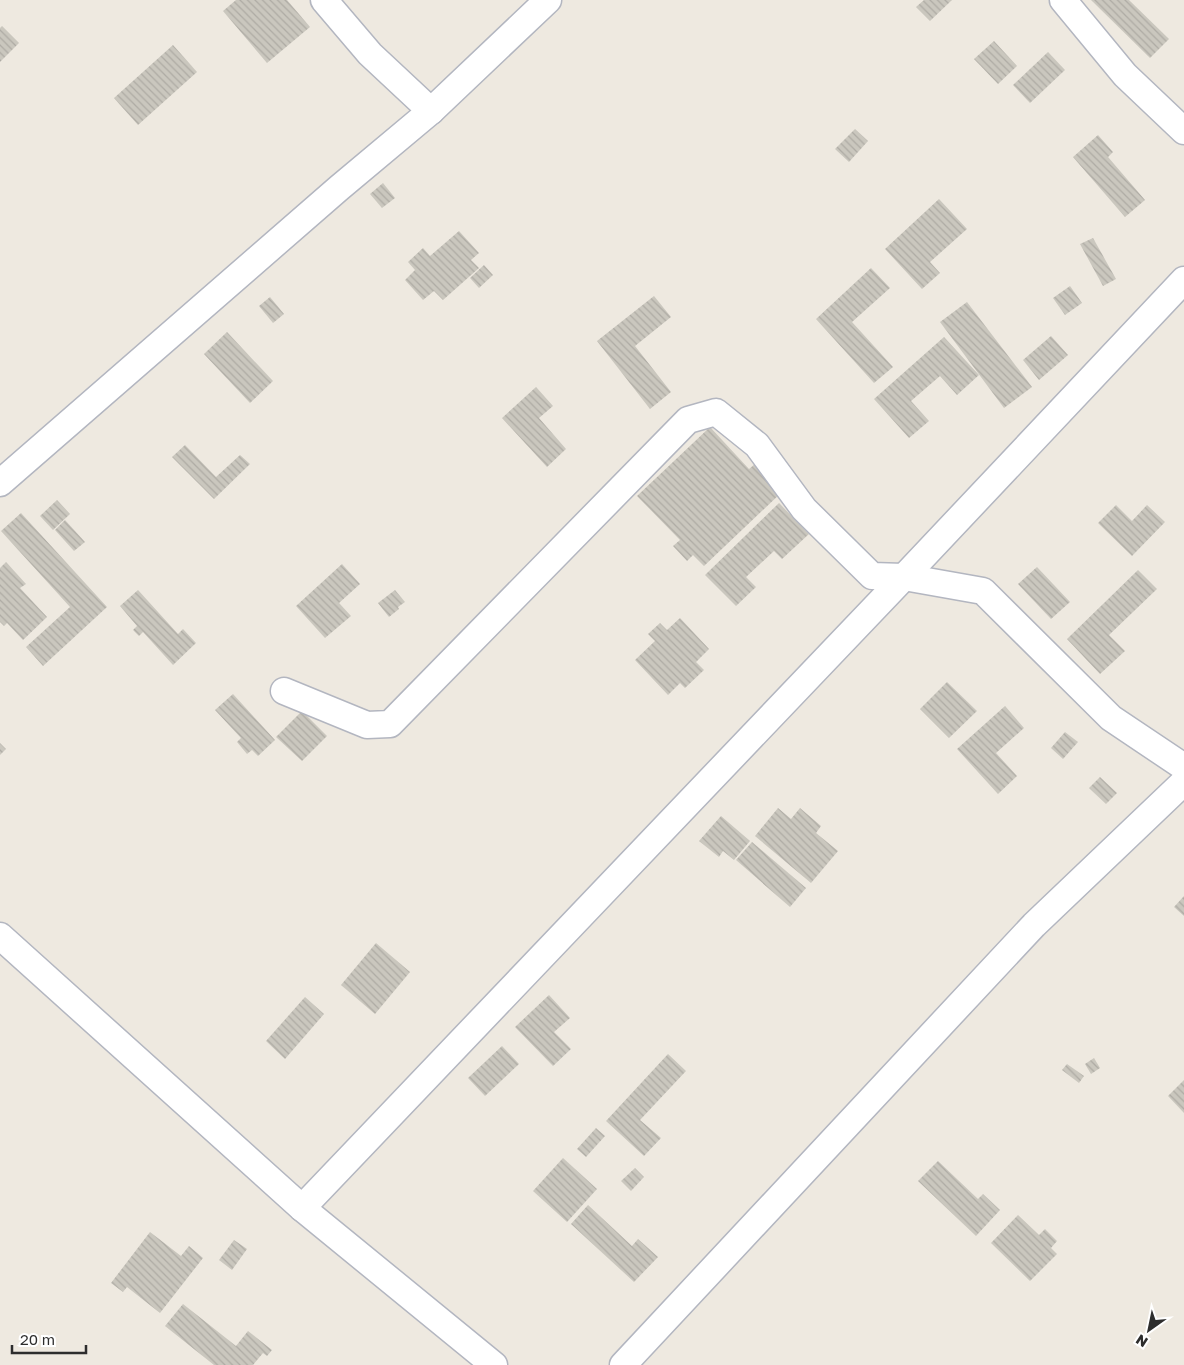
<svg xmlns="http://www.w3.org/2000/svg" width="1184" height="1365" font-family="'Golos Text',sans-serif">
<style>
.building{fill:url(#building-back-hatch)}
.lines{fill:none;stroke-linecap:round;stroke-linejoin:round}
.minor-casing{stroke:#b3b6c0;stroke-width:29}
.minor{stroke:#fff;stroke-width:26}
</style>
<defs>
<pattern id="building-back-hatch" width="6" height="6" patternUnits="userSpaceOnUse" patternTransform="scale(1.25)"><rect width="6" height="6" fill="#cac7be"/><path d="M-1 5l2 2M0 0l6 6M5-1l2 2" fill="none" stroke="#aeaba4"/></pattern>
</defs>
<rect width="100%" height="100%" fill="#eee9e0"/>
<g class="building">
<path d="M236,0H287L310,27L267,63L223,11Z"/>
<path d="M924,0H952L930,21L916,7Z"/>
<path d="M1091,0H1129L1169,39L1150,58Z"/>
<path d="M2,26L19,43L0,62V28Z"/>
<path d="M994,41L1017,66L998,84L974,59Z"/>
<path d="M173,45L197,72L138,125L114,98Z"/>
<path d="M1048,52L1065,70L1030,103L1013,85Z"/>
<path d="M855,129L868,141L849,162L835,149Z"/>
<path d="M1098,135L1113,152L1108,157L1145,200L1125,217L1073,157Z"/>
<path d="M383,183L395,198L382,208L370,194Z"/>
<path d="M939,199L967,229L930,262L940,273L922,289L885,249Z"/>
<path d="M459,231L479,253L471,260L479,268L443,300L434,291L423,300L405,280L415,270L408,262L423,248L430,256Z"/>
<path d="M1093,238L1116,279L1103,286L1080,244Z"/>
<path d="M484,265L493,275L479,288L470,278Z"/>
<path d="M871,268L890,288L852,322L893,367L874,383L816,319Z"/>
<path d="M1070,286L1082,303L1065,315L1053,298Z"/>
<path d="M654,296L671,317L635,346L671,392L650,409L597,341Z"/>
<path d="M270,297L284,314L273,323L259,306Z"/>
<path d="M967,302L1032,387L1004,408L940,322Z"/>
<path d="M227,332L273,381L250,403L204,354Z"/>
<path d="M1051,336L1068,355L1039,380L1023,360Z"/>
<path d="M944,337L979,375L957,395L940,376L911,401L929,421L909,438L874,399Z"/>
<path d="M536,387L553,406L539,418L566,449L547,467L502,418Z"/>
<path d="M710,427L749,469L755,464L782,492L704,566L693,555L687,561L673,546L680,540L637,496Z"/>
<path d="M185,445L216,477L240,455L250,464L214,499L172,457Z"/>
<path d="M57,500L70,514L53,530L40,516Z"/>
<path d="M779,503L809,534L782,559L774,551L746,577L756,587L736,606L705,575Z"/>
<path d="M1116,505L1132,521L1147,505L1165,522L1132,556L1098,523Z"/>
<path d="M21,513L107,607L43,666L26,647L70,607L1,531Z"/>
<path d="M65,520L85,542L74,551L55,530Z"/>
<path d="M6,562L26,584L20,588L47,617L23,640L7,623L4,626L0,622V568Z"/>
<path d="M342,564L360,584L339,603L351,616L325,638L296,606Z"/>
<path d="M1037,567L1070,602L1051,619L1018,584Z"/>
<path d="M1138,570L1157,589L1109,635L1125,651L1100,674L1067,639Z"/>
<path d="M138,590L178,634L183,629L196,643L173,665L143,632L139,636L133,630L137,626L120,606Z"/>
<path d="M395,590L405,602L398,607L399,609L389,617L378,603Z"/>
<path d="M680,618L709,649L696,662L704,670L685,688L680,683L668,695L635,660L655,641L648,634L660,623L667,630Z"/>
<path d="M947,682L977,711L949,738L920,709Z"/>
<path d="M233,694L275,740L258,756L252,750L247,754L237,742L241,738L215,710Z"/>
<path d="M1005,706L1024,728L996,753L1017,776L998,794L957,749Z"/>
<path d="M302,711L327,736L302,761L276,737Z"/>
<path d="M1065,732L1078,742L1063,759L1051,748Z"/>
<path d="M0,743L6,749L0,755Z"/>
<path d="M1100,777L1117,793L1106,804L1089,788Z"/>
<path d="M778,808L791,819L800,808L821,826L816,833L838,851L811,883L755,836Z"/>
<path d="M721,816L750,841L734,860L723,851L719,857L699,841Z"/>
<path d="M752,842L806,888L790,907L736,860Z"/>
<path d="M1184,896V916L1174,907Z"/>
<path d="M376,943L410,972L375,1014L341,985Z"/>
<path d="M549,995L570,1018L554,1032L571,1049L553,1066L515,1027Z"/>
<path d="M305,997L324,1014L285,1059L266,1041Z"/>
<path d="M502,1046L519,1064L485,1096L468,1078Z"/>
<path d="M668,1054L686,1071L640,1120L661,1138L644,1156L606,1121Z"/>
<path d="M1094,1058L1100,1068L1091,1074L1085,1064Z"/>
<path d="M1067,1064L1084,1076L1079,1083L1062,1070Z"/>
<path d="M1184,1080V1113L1168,1096Z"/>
<path d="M596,1128L605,1136L586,1157L577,1149Z"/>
<path d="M563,1158L597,1189L567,1222L533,1191Z"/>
<path d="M938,1161L978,1199L983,1194L1000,1210L976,1236L918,1181Z"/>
<path d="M635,1168L644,1177L631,1191L621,1181Z"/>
<path d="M588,1205L632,1246L638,1239L658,1257L634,1282L571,1224Z"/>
<path d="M1018,1215L1039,1235L1045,1229L1057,1241L1051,1248L1057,1254L1030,1281L991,1243Z"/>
<path d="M150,1232L181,1256L189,1246L203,1258L160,1313L127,1287L123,1292L111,1283Z"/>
<path d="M234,1240L247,1249L232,1270L219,1260Z"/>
<path d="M183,1304L236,1346L248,1331L272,1350L267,1356L263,1353L253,1365H214L165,1326Z"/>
</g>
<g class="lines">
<g class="minor-casing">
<g id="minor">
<path d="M324,0L370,54L431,111"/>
<path d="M1063,0L1125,75L1184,131"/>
<path d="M0,483L339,188L431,111L548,0"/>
<path d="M284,691L367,725L390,724L688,420L716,412L757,445L804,509L872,576L904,577L983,591L1111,718L1184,767"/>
<path d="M0,936L302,1208L494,1365"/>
<path d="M302,1208L904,577L1184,280"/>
<path d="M623,1365L1034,925L1184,782"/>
</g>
</g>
<use href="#minor" class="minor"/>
</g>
<g transform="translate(1149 1330) rotate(213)" stroke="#ffffff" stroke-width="4" paint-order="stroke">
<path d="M0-4L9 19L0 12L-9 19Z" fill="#2d2d2d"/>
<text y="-8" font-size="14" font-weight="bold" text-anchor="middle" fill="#2d2d2d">N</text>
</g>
<path d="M12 1345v8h74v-8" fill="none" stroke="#2d2d2d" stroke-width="2.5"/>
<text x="20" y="1345" font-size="15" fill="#2d2d2d" stroke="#ffffff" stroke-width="4" paint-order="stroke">20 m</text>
</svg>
